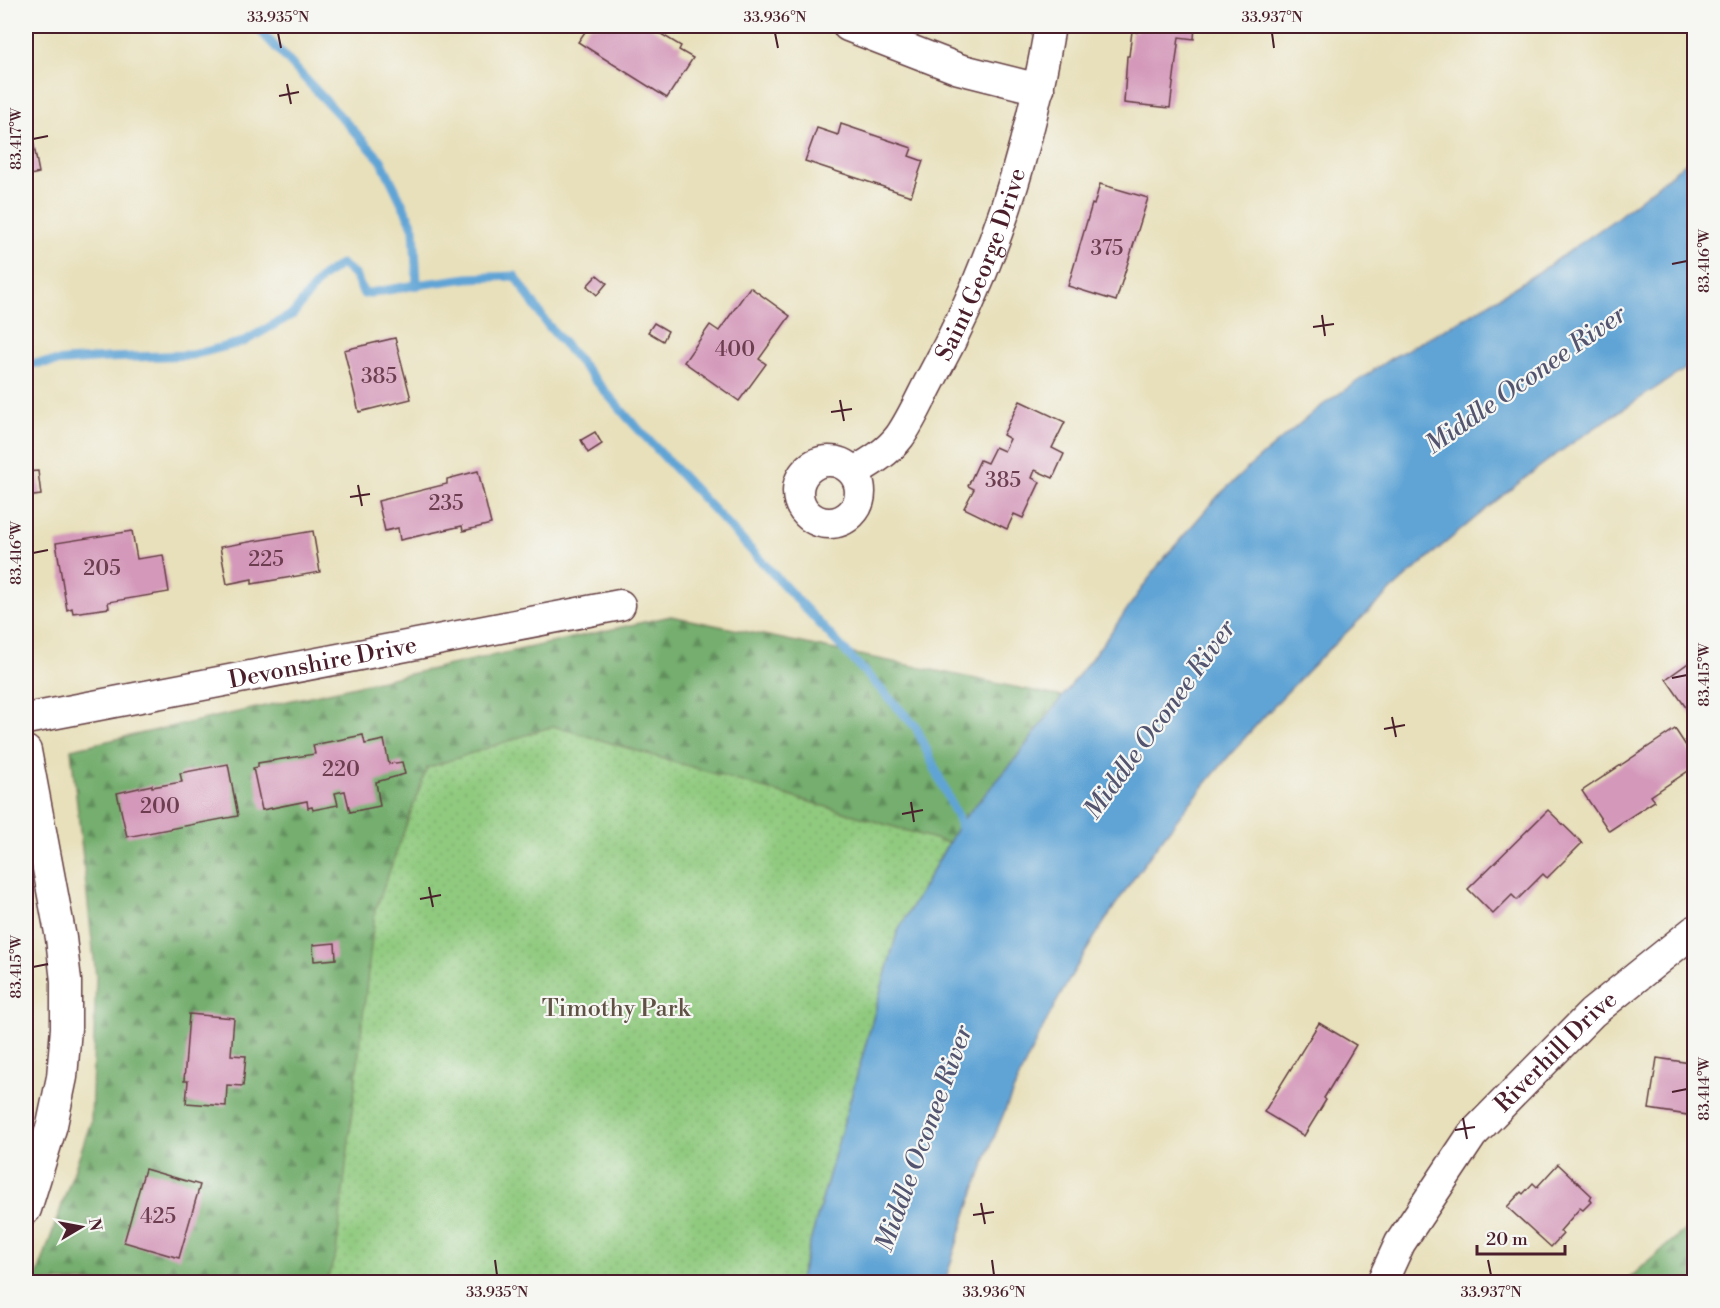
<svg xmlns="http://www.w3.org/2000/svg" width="1720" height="1308" font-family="'Libre Bodoni',serif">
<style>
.forest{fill:url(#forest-firs);stroke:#5f664c;stroke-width:1.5}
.park{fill:url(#park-dots);stroke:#6d7455;stroke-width:1.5}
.water{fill:#61a4d5;stroke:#566280;stroke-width:1.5}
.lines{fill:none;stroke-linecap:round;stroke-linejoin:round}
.stream{stroke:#61a4d5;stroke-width:9}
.building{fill:#d499ba}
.minor-casing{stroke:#623c41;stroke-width:33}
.minor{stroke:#fff;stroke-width:30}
.ticks{fill:none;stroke:#4a1f2b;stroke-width:2}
.labels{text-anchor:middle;stroke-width:4.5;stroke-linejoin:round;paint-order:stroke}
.number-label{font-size:21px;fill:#6c3e4f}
.street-label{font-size:24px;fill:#4a1f2b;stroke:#f6f6f2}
.park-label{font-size:24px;fill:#5f5244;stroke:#f6f6f2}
.water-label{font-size:26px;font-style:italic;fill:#53546f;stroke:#f6f6f2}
.neatline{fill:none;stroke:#4a1f2b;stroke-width:2}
.ticks-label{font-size:15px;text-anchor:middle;fill:#4a1f2b}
</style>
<defs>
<pattern id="forest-firs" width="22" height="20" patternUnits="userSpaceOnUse" patternTransform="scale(1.5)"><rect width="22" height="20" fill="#74ae6e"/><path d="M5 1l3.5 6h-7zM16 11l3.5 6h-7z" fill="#618d5b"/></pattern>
<pattern id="park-dots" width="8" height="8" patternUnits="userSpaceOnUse" patternTransform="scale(1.5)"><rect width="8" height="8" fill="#90ca7f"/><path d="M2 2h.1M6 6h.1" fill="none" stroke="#7ead6e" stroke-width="1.8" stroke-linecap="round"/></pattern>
</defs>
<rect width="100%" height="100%" fill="#f6f6f2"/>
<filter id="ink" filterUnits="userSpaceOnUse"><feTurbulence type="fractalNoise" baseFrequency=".0167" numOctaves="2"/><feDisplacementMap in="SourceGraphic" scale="12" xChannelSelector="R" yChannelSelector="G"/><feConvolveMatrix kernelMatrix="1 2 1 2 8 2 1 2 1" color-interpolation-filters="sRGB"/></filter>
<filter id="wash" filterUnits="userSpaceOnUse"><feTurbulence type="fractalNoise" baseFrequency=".008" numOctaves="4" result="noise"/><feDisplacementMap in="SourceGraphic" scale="24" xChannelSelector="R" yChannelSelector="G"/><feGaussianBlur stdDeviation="1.35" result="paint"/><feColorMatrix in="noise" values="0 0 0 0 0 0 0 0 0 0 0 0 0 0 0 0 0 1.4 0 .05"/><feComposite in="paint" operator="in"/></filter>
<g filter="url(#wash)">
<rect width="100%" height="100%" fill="#e8e0bb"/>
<g class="forest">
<path d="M671,616L1063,697L1013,762L897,933L799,1282H35L91,1122L96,977L71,749Z"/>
<path d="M1694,1222V1282H1625Z"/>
</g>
<path class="park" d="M553,726L948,843L897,933L799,1282H326L336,1254L375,911L427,768Z"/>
<path class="water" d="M1694,156V363C1645,396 1589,429 1542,465C1349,613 1172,790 1055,1005C1007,1093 973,1187 945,1282H799L897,933L960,823L1013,762L1109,635L1160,563L1218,496L1250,466L1317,409L1390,359L1467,317L1542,270L1614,220Z"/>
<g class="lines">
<g class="stream">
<path d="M256,26L381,160L414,228L417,285L468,278L515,276L547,324L629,419L916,727L960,823L962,833"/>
<path d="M26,364L107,358L192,355L243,342L293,314L321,278L341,264L355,275L364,294L417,285"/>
</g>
</g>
<g id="blocks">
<g class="building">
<path d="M589,26H648L681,46L679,50L693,58L667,98L578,42Z"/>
<path d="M1137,26H1195L1194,39L1179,37L1170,108L1124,103L1127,56H1129L1132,31L1137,32Z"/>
<path d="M28,114L39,173L26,176V115Z"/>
<path d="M841,124L912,148L909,156L923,161L911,196L805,161L817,128L838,135Z"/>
<path d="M1100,184L1148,198L1116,301L1068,286L1092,204L1094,205Z"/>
<path d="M597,275L607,283L597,295L587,286Z"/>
<path d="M750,287L790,316L759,359L766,364L739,401L684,362L710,325L719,331Z"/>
<path d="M654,323L668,331L663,341L648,332Z"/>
<path d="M395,338L411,399L359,412L344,350Z"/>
<path d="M1020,401L1065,422L1052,448L1064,454L1053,478L1035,470L1032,478L1040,482L1023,518L1014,514L1007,529L964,508L974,489L968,486L980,460L987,463L995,447L1004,451L1010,439L1003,435Z"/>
<path d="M595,432L602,444L588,453L581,440Z"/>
<path d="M38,471L41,495L26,497V472Z"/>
<path d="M478,471L491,524L463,531L462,526L400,540L398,528L385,531L378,501L447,484V479Z"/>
<path d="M132,531L137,559L163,555L169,592L108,602L109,608L73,613L72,608L67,610L56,543Z"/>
<path d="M313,531L320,572L252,584V579L227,584L220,547Z"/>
<path d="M1694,659V719L1666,679Z"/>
<path d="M1675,729L1694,758V767L1651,796L1655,801L1653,802L1609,831L1582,791Z"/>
<path d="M363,735L365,744L384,740L389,764L402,762L405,774L376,782L380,806L350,812L345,791L335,793L338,805L313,810L312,807L308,808L307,801L262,810L253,768L258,767V763L315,754L313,745Z"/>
<path d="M228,764L238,816L127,837L117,793L152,785V787L182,782L180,773Z"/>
<path d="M1548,810L1582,843L1547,878L1543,874L1517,900L1512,895L1493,914L1468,889Z"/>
<path d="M335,943L336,959L314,961L313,945Z"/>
<path d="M189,1014L234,1018L231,1055L246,1056L243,1086L227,1085L226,1106L186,1103L188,1081H184Z"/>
<path d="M1319,1023L1356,1045L1324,1098L1326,1100L1304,1136L1264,1112Z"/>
<path d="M1657,1058L1690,1063V1068L1694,1069V1116L1649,1109Z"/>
<path d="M1558,1164L1592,1196L1589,1199L1591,1202L1583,1210L1580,1208L1560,1231L1563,1234L1551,1247L1507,1207L1521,1192L1523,1194L1533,1183L1537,1187Z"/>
<path d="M145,1169L200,1185L179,1258L124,1242Z"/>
</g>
</g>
</g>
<g filter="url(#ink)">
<use href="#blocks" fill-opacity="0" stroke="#623c41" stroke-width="1.5"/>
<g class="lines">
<g class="minor-casing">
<g id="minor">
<path d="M848,26L959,69L1039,89"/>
<circle cx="829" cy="492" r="31"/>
<path id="s1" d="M854,472C871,462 888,452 900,436C913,417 922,395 933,375C994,264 1029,150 1050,26"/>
<path id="s2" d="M26,719L620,605"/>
<path d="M26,751L61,938L66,981V1028L62,1077L52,1125L26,1209"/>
<path id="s3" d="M1382,1282L1400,1243L1472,1135L1592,1013L1694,931"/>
</g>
</g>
<use href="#minor" class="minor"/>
</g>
</g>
<path class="ticks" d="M278,33L281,48M775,33L778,48M1272,33L1274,48M287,84L291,104M279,96L299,92M33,139L48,136M1672,264L1687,261M1322,315L1325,336M1313,327L1334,324M840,400L844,421M831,412L852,409M358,485L362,506M350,497L370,494M33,553L48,550M1672,678L1687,675M1392,717L1396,737M1384,729L1405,725M911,802L914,822M902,814L923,810M429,887L433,907M420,899L441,895M33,967L48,964M1672,1092L1687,1089M1463,1118L1467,1139M1455,1130L1475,1127M981,1203L985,1224M973,1215L994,1212M495,1260L497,1275M992,1260L994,1275M1488,1260L1491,1275"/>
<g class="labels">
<g class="number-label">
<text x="1107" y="255">375</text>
<text x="735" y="356">400</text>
<text x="379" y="383">385</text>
<text x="1003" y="487">385</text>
<text x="446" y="510">235</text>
<text x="266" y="566">225</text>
<text x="102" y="575">205</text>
<text x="341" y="776">220</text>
<text x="160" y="813">200</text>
<text x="158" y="1223">425</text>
</g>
<g class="street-label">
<text dy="8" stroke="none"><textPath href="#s1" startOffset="249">Saint George Drive</textPath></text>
<text dy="8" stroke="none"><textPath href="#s2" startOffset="302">Devonshire Drive</textPath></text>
<text dy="8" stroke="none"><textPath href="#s3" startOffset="291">Riverhill Drive</textPath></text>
</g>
<g class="park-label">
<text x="616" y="1016">Timothy Park</text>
</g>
<g class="water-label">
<text transform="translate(1525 379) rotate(-35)" y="9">Middle Oconee River</text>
<text transform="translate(1159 719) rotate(-54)" y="9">Middle Oconee River</text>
<text transform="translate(923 1138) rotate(-70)" y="9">Middle Oconee River</text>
</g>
</g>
<rect width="1720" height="1308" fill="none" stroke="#f6f6f2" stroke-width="66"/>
<g transform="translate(81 1227) rotate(80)" stroke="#f6f6f2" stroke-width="4.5" paint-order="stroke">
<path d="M0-4.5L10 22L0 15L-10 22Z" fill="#4a1f2b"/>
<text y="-9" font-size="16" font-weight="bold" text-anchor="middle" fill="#4a1f2b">N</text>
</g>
<path d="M1477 1245v9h88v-9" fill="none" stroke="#4a1f2b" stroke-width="3"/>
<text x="1486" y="1245" font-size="18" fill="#4a1f2b" stroke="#f6f6f2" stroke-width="4.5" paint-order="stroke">20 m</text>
<rect x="33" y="33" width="1654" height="1242" class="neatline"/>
<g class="ticks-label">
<text x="278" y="22">33.935°N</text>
<text x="775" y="22">33.936°N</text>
<text x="1272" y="22">33.937°N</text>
<text transform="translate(16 139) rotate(-90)" y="5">83.417°W</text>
<text transform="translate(1704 261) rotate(-90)" y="5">83.416°W</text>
<text transform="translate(16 553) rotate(-90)" y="5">83.416°W</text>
<text transform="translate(1704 675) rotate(-90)" y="5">83.415°W</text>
<text transform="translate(16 967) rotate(-90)" y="5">83.415°W</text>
<text transform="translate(1704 1089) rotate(-90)" y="5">83.414°W</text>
<text x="497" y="1297">33.935°N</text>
<text x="994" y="1297">33.936°N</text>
<text x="1491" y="1297">33.937°N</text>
</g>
</svg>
